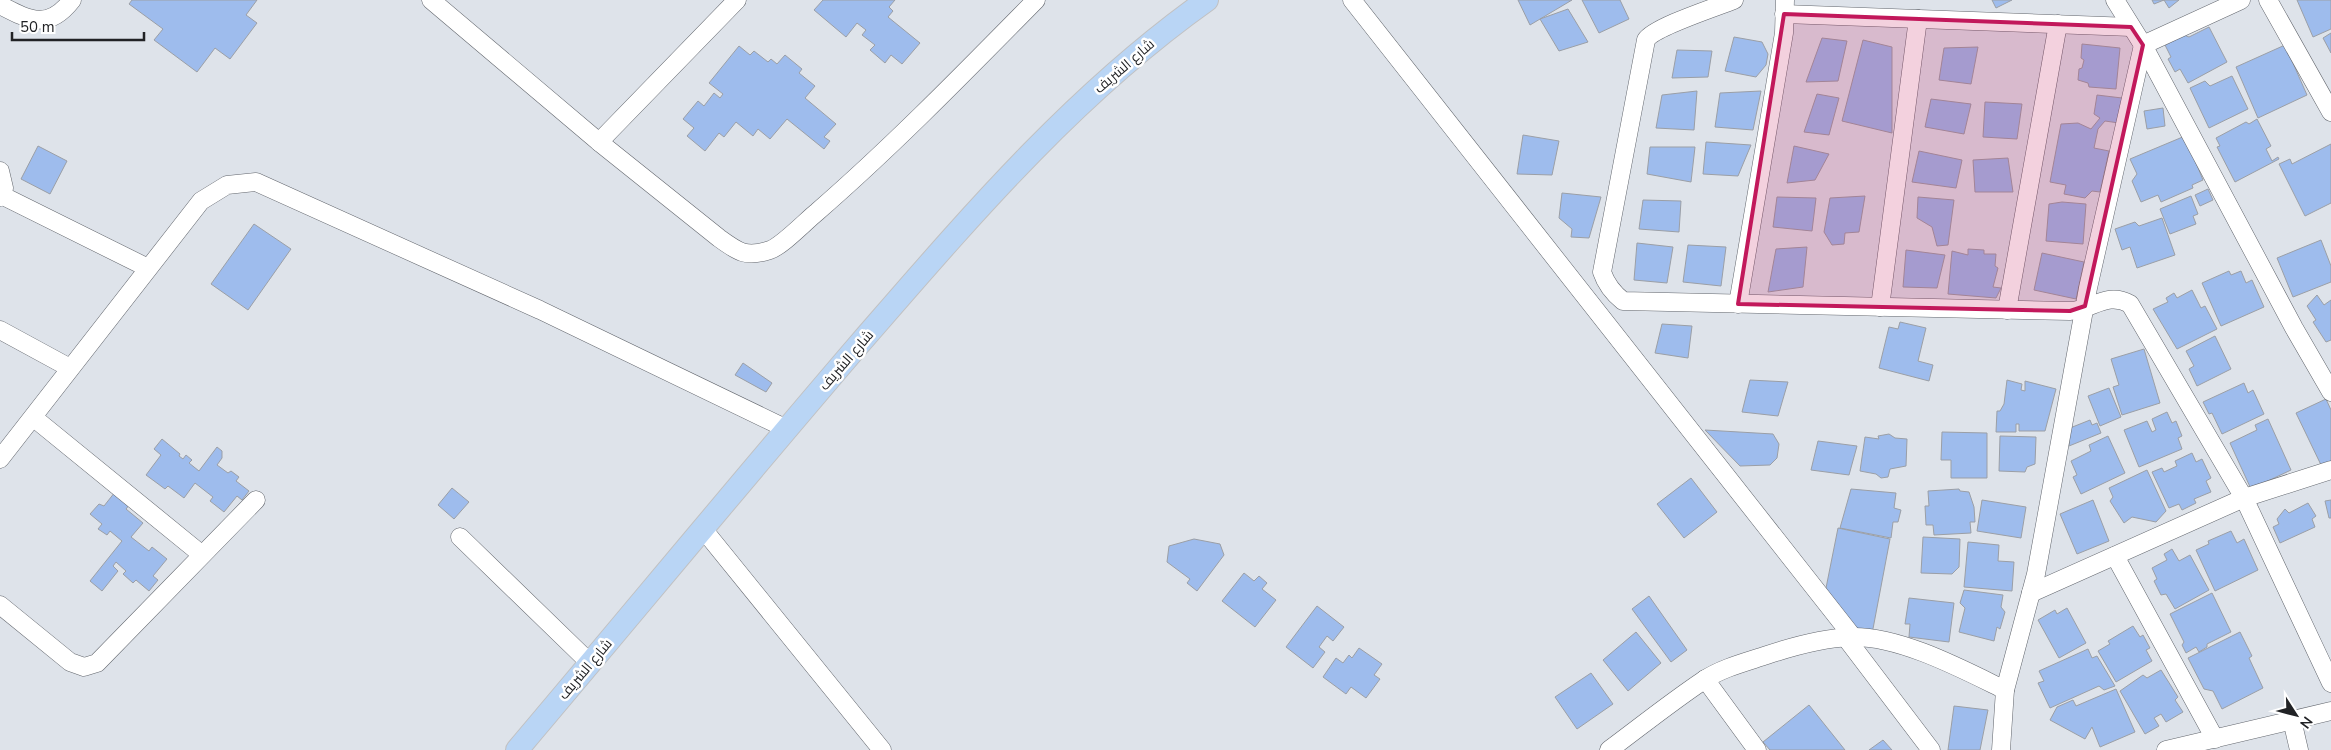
<svg xmlns="http://www.w3.org/2000/svg" width="2331" height="750" font-family="'Nunito Sans',Cairo,sans-serif">
<style>
.building{fill:#9ebced;stroke:#9b9fa6}
.lines{fill:none;stroke-linecap:round;stroke-linejoin:round}
.minor-casing{stroke:#62666d;stroke-width:19}
.major-casing{stroke:#c1c1c2;stroke-width:24}
.minor{stroke:#fff;stroke-width:18}
.major{stroke:#b9d5f5;stroke-width:22}
.marked{fill:#c2185b;fill-opacity:0.2;stroke:#c2185b;stroke-width:4;stroke-linejoin:round}
.labels{text-anchor:middle;stroke-width:5;stroke-linejoin:round;paint-order:stroke}
.street-label{font-size:14px;fill:#212225;stroke:#fff}
</style>
<rect width="100%" height="100%" fill="#dee3ea"/>
<g class="building">
<path d="M132,0H257L246,15L257,23L230,59L215,48L197,72L154,40L163,29L129,4Z"/>
<path d="M823,0H895L889,7L893,11L888,17L920,43L902,64L891,55L885,63L870,50L875,45L862,35L866,30L857,23L846,37L814,10Z"/>
<path d="M1518,0H1572L1530,25Z"/>
<path d="M1582,0H1620L1629,19L1599,33Z"/>
<path d="M1992,0H2012L1996,8Z"/>
<path d="M2152,0H2179L2169,8L2164,0L2154,4Z"/>
<path d="M2297,0H2331V29L2313,37Z"/>
<path d="M1568,9L1588,42L1559,51L1540,19Z"/>
<path d="M2209,27L2227,62L2188,83L2180,69L2175,72L2168,59L2171,57L2165,45L2184,35L2189,37Z"/>
<path d="M2331,33V53L2323,38Z"/>
<path d="M1734,37L1762,42L1768,54L1766,65L1756,77L1725,71Z"/>
<path d="M1822,38L1847,41L1838,81L1806,82Z"/>
<path d="M1863,40L1892,47V133L1842,121Z"/>
<path d="M2082,44L2120,48L2116,89L2089,87L2088,83L2078,80L2079,69L2082,68L2084,60L2081,58Z"/>
<path d="M2285,45L2307,95L2258,118L2236,67Z"/>
<path d="M739,46L750,55L754,51L768,62L771,59L777,64L785,55L802,69L799,73L815,86L805,98L836,124L824,137L830,141L824,149L787,119L770,139L758,129L753,136L736,122L724,137L719,133L705,151L687,136L694,128L683,119L698,101L704,106L714,93L720,98L723,94L709,83Z"/>
<path d="M1978,47L1971,84L1939,80L1944,48Z"/>
<path d="M1677,50L1712,51L1708,77L1672,78Z"/>
<path d="M2232,76L2248,109L2209,128L2190,88L2205,81L2210,86Z"/>
<path d="M1697,91L1694,130L1656,128L1662,95Z"/>
<path d="M1761,91L1753,130L1715,127L1720,93Z"/>
<path d="M1817,94L1839,98L1829,135L1804,132Z"/>
<path d="M2097,95L2122,98L2119,123L2105,121L2098,129L2094,148L2109,151L2100,192L2092,191L2085,198L2064,194L2066,185L2050,182L2061,124L2078,123L2091,129L2100,118L2094,114Z"/>
<path d="M1931,99L1971,104L1964,134L1925,127Z"/>
<path d="M1985,102L2022,104L2017,139L1983,137Z"/>
<path d="M2163,108L2165,126L2147,129L2144,111Z"/>
<path d="M2257,119L2271,146L2266,149L2272,161L2278,157L2279,159L2235,182L2217,147L2220,146L2216,138L2246,122L2249,124Z"/>
<path d="M1523,135L1559,141L1552,175L1517,174Z"/>
<path d="M2185,136L2203,180L2192,185L2193,188L2161,202L2158,195L2141,202L2132,181L2137,174L2130,159Z"/>
<path d="M1706,142L1751,145L1738,176L1703,174Z"/>
<path d="M2331,144V203L2305,216L2279,164L2290,159L2292,164Z"/>
<path d="M38,146L67,161L50,194L21,179Z"/>
<path d="M1794,146L1829,154L1815,180L1787,183Z"/>
<path d="M1650,147H1695L1691,182L1647,174Z"/>
<path d="M1919,151L1962,160L1956,188L1912,182Z"/>
<path d="M2008,158L2013,192H1975L1973,160Z"/>
<path d="M2208,189L2213,200L2200,206L2195,195Z"/>
<path d="M1562,193L1601,197L1589,238L1571,237L1572,229L1559,218Z"/>
<path d="M1865,196L1859,232L1845,233L1844,244L1832,245L1824,232L1830,198Z"/>
<path d="M2191,196L2198,214L2193,216L2196,224L2170,234L2160,209Z"/>
<path d="M1777,197L1816,198L1812,231L1773,227Z"/>
<path d="M1918,197L1954,200L1948,245L1937,246L1932,227L1917,218Z"/>
<path d="M1643,200L1681,201L1679,232L1639,229Z"/>
<path d="M2062,202L2086,204L2083,244L2046,241L2049,204Z"/>
<path d="M2162,218L2175,255L2137,268L2130,247L2122,250L2115,229L2135,222L2139,226Z"/>
<path d="M254,224L291,249L248,310L211,284Z"/>
<path d="M2321,240L2331,266V282L2293,297L2277,258Z"/>
<path d="M1637,243L1673,247L1667,283L1634,280Z"/>
<path d="M1688,245L1726,247L1721,286L1683,282Z"/>
<path d="M1807,247L1803,287L1768,292L1776,249Z"/>
<path d="M1968,249L1984,250V254H1996L1995,266L1998,268L1993,287L2001,288L1996,298L1948,294L1952,251L1968,255Z"/>
<path d="M1906,250L1945,255L1937,288L1903,287Z"/>
<path d="M2042,253L2084,262L2076,299L2034,290Z"/>
<path d="M2229,271L2231,275L2241,271L2246,283L2252,280L2264,307L2221,326L2202,283Z"/>
<path d="M2192,290L2201,308L2205,306L2217,329L2177,349L2153,309L2168,302L2166,298L2174,293L2177,298Z"/>
<path d="M2317,295L2324,305L2331,300V340L2326,342L2313,322L2316,320L2307,306Z"/>
<path d="M1900,322L1926,328L1918,361L1933,365L1929,381L1879,368L1889,327L1898,329Z"/>
<path d="M1662,324L1692,326L1688,358L1655,353Z"/>
<path d="M2215,336L2231,369L2197,386L2189,369L2194,366L2186,351Z"/>
<path d="M2144,349L2160,403L2122,415L2113,387L2119,385L2111,359Z"/>
<path d="M743,363L772,383L766,392L735,375Z"/>
<path d="M1750,380L1788,382L1778,416L1742,412Z"/>
<path d="M2007,380L2022,384L2021,390L2025,391V381L2056,389L2045,431H2019V424H2016V432H1996L1997,411H2000L2004,404Z"/>
<path d="M2244,383L2248,393L2253,390L2264,414L2222,434L2212,413L2209,414L2203,402Z"/>
<path d="M2109,388L2121,417L2100,426L2088,396Z"/>
<path d="M2326,399L2331,410V463L2322,467L2296,413Z"/>
<path d="M2167,412L2172,423L2176,421L2182,436L2178,438L2182,449L2139,467L2124,430L2147,421L2152,432L2156,430L2152,419Z"/>
<path d="M2268,419L2291,470L2251,489L2230,443L2257,430L2255,425Z"/>
<path d="M2090,420L2092,425L2097,423L2101,433L2069,446L2070,428Z"/>
<path d="M1705,430L1773,434L1779,444L1777,458L1770,465L1740,466Z"/>
<path d="M1942,432L1987,433V478H1951V460H1941Z"/>
<path d="M1889,434L1895,438L1907,439L1906,466L1890,469L1888,477L1881,478L1876,474L1860,471L1865,437L1879,439L1878,436Z"/>
<path d="M2000,436L2036,437L2035,464L2027,467L2025,472L1999,471Z"/>
<path d="M2108,436L2125,473L2081,494L2073,477L2077,475L2071,461L2091,451L2089,445Z"/>
<path d="M162,439L180,454L179,456L183,459L186,455L192,460L189,463L199,471L217,447L222,451V458L217,465L228,473L231,471L239,477L236,481L249,491L242,500L237,496L224,512L210,501L213,497L195,483L184,498L168,486L165,489L146,475L161,455L154,449Z"/>
<path d="M1818,441L1857,446L1849,475L1811,470Z"/>
<path d="M2192,453L2196,462L2202,459L2211,478L2206,481L2211,492L2194,499L2196,503L2182,510L2179,504L2169,508L2152,472L2162,468L2164,472L2177,466L2175,461Z"/>
<path d="M2147,470L2166,511L2156,522L2132,517L2124,523L2110,501L2113,497L2109,488Z"/>
<path d="M1691,478L1717,512L1684,538L1657,504Z"/>
<path d="M452,488L469,502L454,519L438,505Z"/>
<path d="M1851,489L1896,493L1894,508L1901,510L1898,522H1893L1891,538L1840,528Z"/>
<path d="M1959,489L1960,491L1969,492L1974,507L1975,522H1970L1971,533L1934,535L1933,525H1926L1925,506H1929L1928,491Z"/>
<path d="M115,492L130,504L126,509L143,523L131,537L149,551L152,547L167,559L153,576L158,580L149,591L136,580L133,583L123,574L126,571L116,562L113,566L118,571L102,591L90,581L122,541L110,531L107,535L98,529L102,524L90,514L99,504L104,506Z"/>
<path d="M1982,500L2026,507L2021,538L1977,531Z"/>
<path d="M2093,500L2109,541L2077,554L2060,514Z"/>
<path d="M2331,500V518H2329L2325,501Z"/>
<path d="M2308,503L2316,516L2312,519L2315,527L2280,543L2273,527L2279,524L2277,519L2285,509L2289,513Z"/>
<path d="M1838,528L1890,539L1872,634L1856,631L1825,593Z"/>
<path d="M2231,531L2237,543L2244,539L2258,570L2215,591L2196,550L2209,544L2208,541Z"/>
<path d="M1923,537L1960,539L1959,567L1952,574L1921,573Z"/>
<path d="M1194,539L1220,544L1224,555L1197,591L1187,583L1190,579L1167,562L1169,546Z"/>
<path d="M1968,542L1999,545L1998,561L2014,562L2012,591L1964,587Z"/>
<path d="M2172,549L2179,561L2190,555L2209,590L2175,609L2166,594L2161,595L2154,581L2157,579L2152,568L2167,560L2164,554Z"/>
<path d="M1244,573L1254,581L1259,576L1267,583L1262,589L1276,600L1255,627L1222,601Z"/>
<path d="M1964,590L2003,595L2001,607L2005,612L2000,629L1997,627L1994,641L1959,632L1965,608L1960,603Z"/>
<path d="M2212,593L2231,632L2207,644V647L2199,652L2196,647L2186,653L2182,645L2184,642L2170,614Z"/>
<path d="M1649,596L1687,650L1671,662L1632,609Z"/>
<path d="M1909,598L1954,603L1949,642L1909,637L1910,624H1905Z"/>
<path d="M1317,606L1344,627L1333,641L1327,636L1319,647L1325,652L1313,668L1286,647Z"/>
<path d="M2067,608L2086,643L2059,658L2038,620L2055,610L2057,614Z"/>
<path d="M2133,626L2140,637L2143,635L2150,648L2146,650L2152,661L2116,682L2098,651L2110,644L2108,641Z"/>
<path d="M1636,632L1661,663L1628,691L1603,660Z"/>
<path d="M2240,632L2252,656L2249,658L2263,688L2222,709L2213,691L2204,689L2188,658Z"/>
<path d="M1359,648L1382,664L1374,675L1380,679L1366,698L1351,687L1346,694L1323,677L1336,658L1343,663L1349,655L1352,658Z"/>
<path d="M2088,649L2092,658L2097,656L2115,686L2104,690L2099,686L2050,708L2038,683L2044,681L2039,671Z"/>
<path d="M2161,670L2178,697L2175,700L2183,712L2166,722L2161,714L2154,718L2159,726L2145,734L2120,691L2143,675L2147,678Z"/>
<path d="M1591,673L1613,704L1577,729L1555,697Z"/>
<path d="M2116,689L2135,732L2100,747L2092,727L2085,739L2050,720L2057,707L2073,700L2076,706Z"/>
<path d="M1809,705L1845,750H1770L1763,742Z"/>
<path d="M1954,706L1988,710L1980,750H1948Z"/>
<path d="M1883,740L1892,750H1869Z"/>
</g>
<g class="lines">
<g class="minor-casing">
<g id="minor">
<path d="M431,0L599,142L719,238C738,252 746,258 770,250C782,246 807,220 817,212C894,145 965,72 1036,0"/>
<path d="M1352,0L1853,637"/>
<path d="M1734,0C1717,7 1654,27 1646,40L1602,272C1606,284 1613,293 1623,301L2070,311C2092,310 2107,291 2130,304L2244,498L2031,593"/>
<path d="M2115,0L2143,45L2294,328L2331,392"/>
<path d="M2268,0L2331,112"/>
<path d="M0,5C29,20 48,31 72,0"/>
<path d="M1784,14L2131,27"/>
<path d="M2143,45L2241,0"/>
<path d="M599,142L737,0"/>
<path d="M0,171L4,188L0,197"/>
<path d="M1,195L148,268"/>
<path d="M1738,304L1784,33L1785,0"/>
<path d="M1880,307L1918,19"/>
<path d="M2007,310L2058,24"/>
<path d="M0,330L70,368"/>
<path d="M34,418L201,554"/>
<path d="M0,459L201,201L227,185L256,182L540,310L787,429"/>
<path d="M2331,470L2244,498L2331,683"/>
<path d="M703,529L882,750"/>
<path d="M460,537L590,663"/>
<path d="M2115,556L2215,739"/>
<path d="M0,605L70,662L84,667L97,663L256,500"/>
<path d="M1846,638L1931,750"/>
<path d="M1705,679L1757,750"/>
<path d="M2005,690L2036,574L2088,288L2143,45"/>
<path d="M2292,720L2299,750"/>
<path d="M1609,750C1640,727 1671,702 1704,680C1722,668 1746,662 1767,655C1794,646 1823,638 1852,637C1900,636 1962,669 2005,690L2001,750"/>
<path d="M2166,750L2331,711"/>
</g>
</g>
<g class="major-casing">
<path id="major" d="M517,750C632,614 745,477 861,342C968,219 1073,95 1207,0"/>
</g>
<use href="#minor" class="minor"/>
<use href="#major" class="major"/>
</g>
<path class="marked" d="M1784,14L2131,27L2143,45L2085,306L2070,311L1738,304Z"/>
<g class="labels">
<g class="street-label">
<text transform="translate(1124 66) rotate(-41)" y="5">شارع الشريف</text>
<text transform="translate(846 360) rotate(-49)" y="5">شارع الشريف</text>
<text transform="translate(585 669) rotate(-50)" y="5">شارع الشريف</text>
</g>
</g>
<g transform="translate(2296 715) rotate(126)" stroke="#ffffff" stroke-width="4" paint-order="stroke">
<path d="M0-4L9 19L0 12L-9 19Z" fill="#212225"/>
<text y="-8" font-size="14" font-weight="bold" text-anchor="middle" fill="#212225">N</text>
</g>
<path d="M12 32v8h132v-8" fill="none" stroke="#212225" stroke-width="2.5"/>
<text x="20" y="32" font-size="15" fill="#212225" stroke="#ffffff" stroke-width="4" paint-order="stroke">50 m</text>
</svg>
